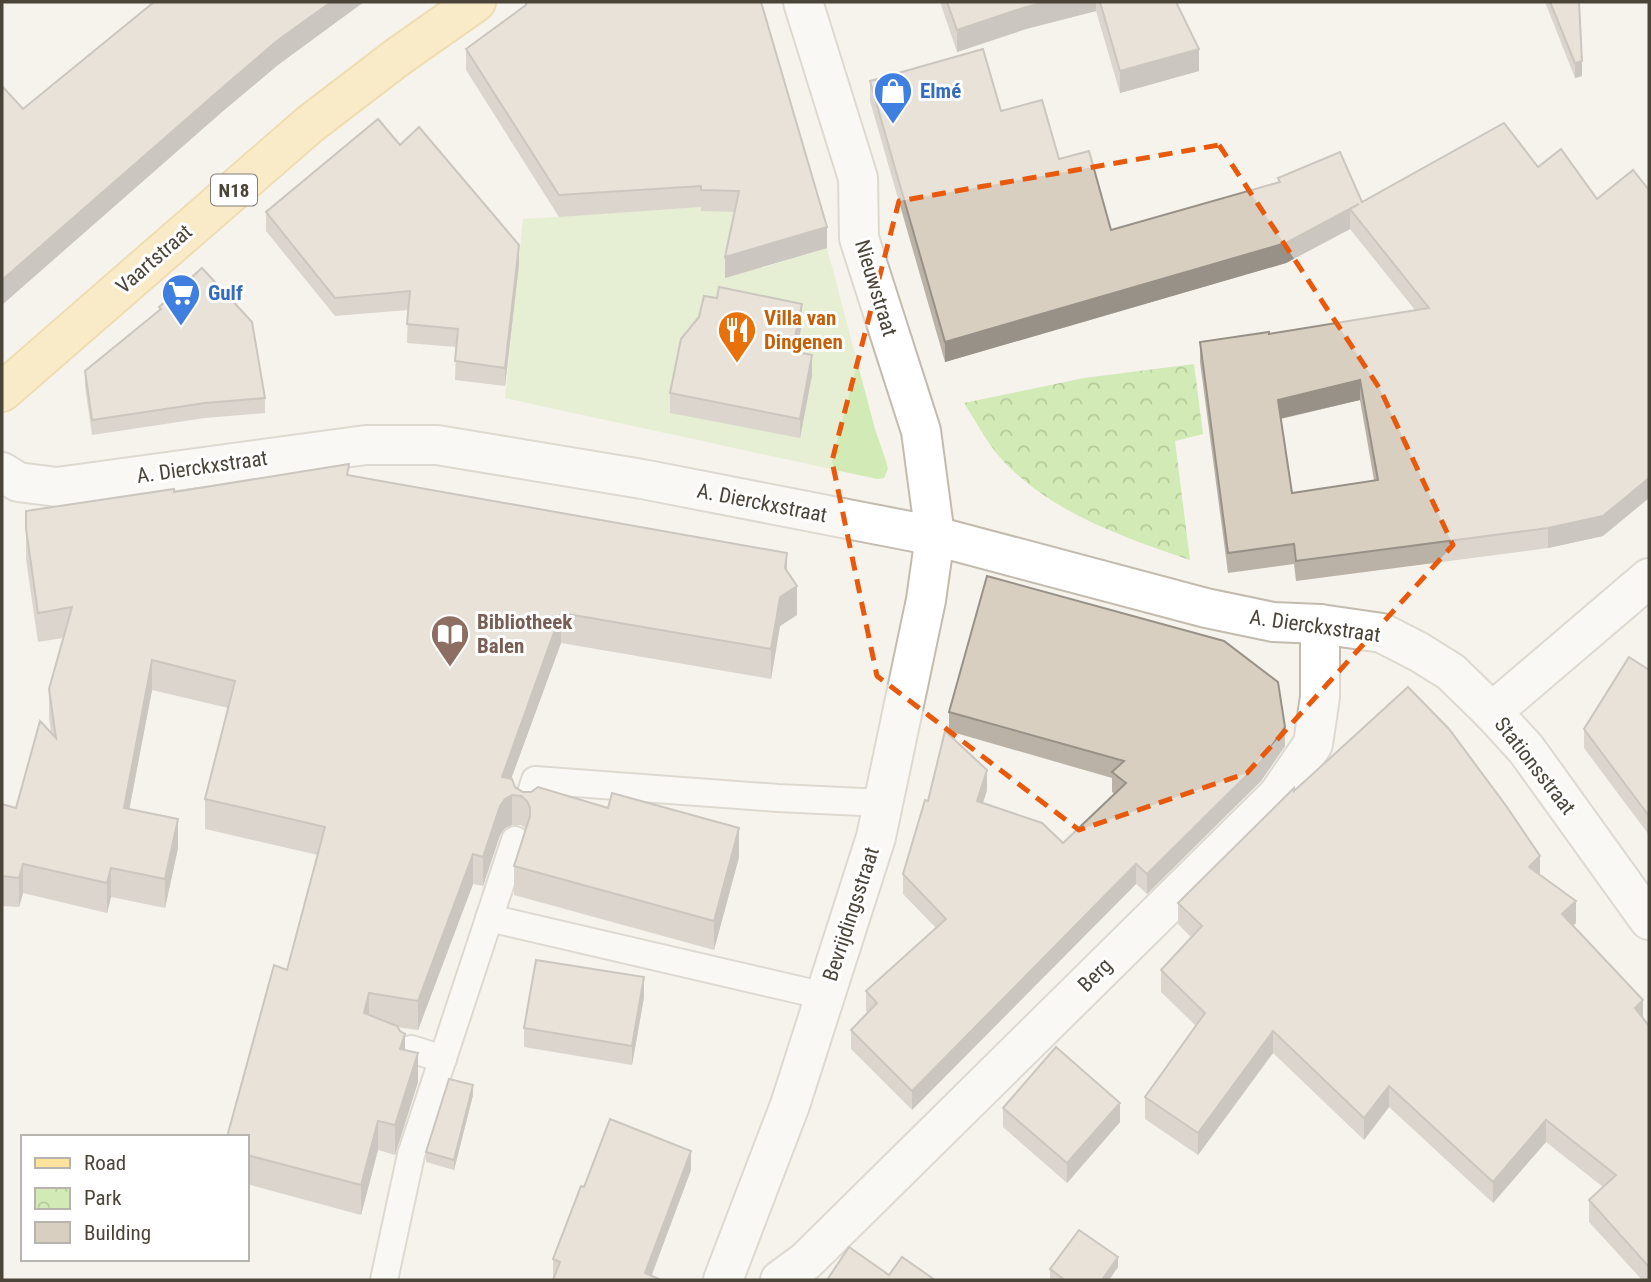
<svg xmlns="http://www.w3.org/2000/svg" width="1651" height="1282" font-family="'Roboto Condensed',sans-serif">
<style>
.park{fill:url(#park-crowns)}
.garden{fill:#d2eab5}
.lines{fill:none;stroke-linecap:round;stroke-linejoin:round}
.service-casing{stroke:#c2bbae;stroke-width:30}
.minor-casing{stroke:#c2bbae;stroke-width:42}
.tertiary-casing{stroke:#c2bbae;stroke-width:42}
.primary-casing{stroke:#e6c16a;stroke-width:42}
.service{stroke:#fff;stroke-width:26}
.minor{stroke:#fff;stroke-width:38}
.tertiary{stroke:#fff;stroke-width:38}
.primary{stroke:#ffe39c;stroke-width:38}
.wall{fill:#bab2a6;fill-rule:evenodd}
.shaded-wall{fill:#979187}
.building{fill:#d8cfc1;stroke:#979187;stroke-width:2;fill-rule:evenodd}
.marked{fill:none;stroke:#e8590c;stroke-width:5;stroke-dasharray:14 9;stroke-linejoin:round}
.labels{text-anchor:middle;stroke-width:6;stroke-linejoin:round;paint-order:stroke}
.shield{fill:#fff;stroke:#817c74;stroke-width:2}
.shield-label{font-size:19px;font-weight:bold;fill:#4b4439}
.shop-label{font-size:21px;font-weight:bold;fill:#366cbe;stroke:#fff;text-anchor:start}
.street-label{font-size:21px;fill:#4b4439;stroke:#fff}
.food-label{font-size:21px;font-weight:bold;fill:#c56008;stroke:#fff;text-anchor:start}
.education-label{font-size:21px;font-weight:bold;fill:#785e54;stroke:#fff;text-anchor:start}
</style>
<defs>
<pattern id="park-crowns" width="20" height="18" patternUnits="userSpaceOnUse" patternTransform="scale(1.75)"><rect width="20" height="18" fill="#d2eab5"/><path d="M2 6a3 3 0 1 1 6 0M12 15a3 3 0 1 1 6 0" fill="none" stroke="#b6ca9c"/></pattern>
</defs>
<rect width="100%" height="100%" fill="#f6f3ec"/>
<path class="park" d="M1194,364L1203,434L1175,441L1190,560C1123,537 1057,515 1006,464C989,447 977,423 964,403L1084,378Z"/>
<path class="garden" d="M701,207L702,211L745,212L761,268L827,248L875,429L886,461L888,469L884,478L877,479L505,398L523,219Z"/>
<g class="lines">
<g class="service-casing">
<g id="service">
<path d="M527,806L535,780L778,798L883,803"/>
<path d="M489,918L825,996"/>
<path d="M411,1049L443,1059"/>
<path d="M384,1280L411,1155L515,840"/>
</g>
</g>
<g class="minor-casing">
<g id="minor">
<path d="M1492,712L1649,578"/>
<path d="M723,1280L790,1105L876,837L926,600L935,536L921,431L859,238L858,178L803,2"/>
<path d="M780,1280L806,1261L1278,795L1313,744L1320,697V624"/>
</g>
</g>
<g class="tertiary-casing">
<path id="tertiary" d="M2,472L18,482L57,487L366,445H437L642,479L935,536L1206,608L1273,622L1320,624L1382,633L1419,652L1451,672L1492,712L1526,749L1649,920"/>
</g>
<g class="primary-casing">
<path id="primary" d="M2,392L310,124L399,56L476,2"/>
</g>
<use href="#service" class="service"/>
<use href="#minor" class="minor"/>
<use href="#tertiary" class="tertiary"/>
<use href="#primary" class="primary"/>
</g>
<g class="wall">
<path d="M940,2H1176L1199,71L1120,93L1096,11L1026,29L957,52Z"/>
<path d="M1545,2H1579L1582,76L1575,78Z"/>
<path d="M526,3L827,248L725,278L734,212L701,211V207L559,217L466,70V49L526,6Z"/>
<path d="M870,81L1001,111L1059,159L1111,230L1278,183V178L1362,202L1603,536L1548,548L1296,581L1294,564L1228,573L1200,362V342L1269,334L1415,310L1350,229L1286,263L945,362L870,101ZM1360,400L1374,480L1292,493L1281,419Z"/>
<path d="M400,145L519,264L505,386L455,380L456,347L407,343L408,310L335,316L266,231V212Z"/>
<path d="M159,307L265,398V413L205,418L92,435L85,386V371L159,310Z"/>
<path d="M802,324L796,352L812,375L800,438L670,413V393Z"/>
<path d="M349,475L787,572L797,615L780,626L771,679L561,643L511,779L515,787L523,792L739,857L714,950L514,895V866L526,829L521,825H512L505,828L500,835L483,886L473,884L418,1030L397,1027L418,1082L395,1155L378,1150L361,1215L247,1184V1137L287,970L318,855L205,829V799L228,708L152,690L129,809L178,848L165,908L111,897L107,913L23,893L19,907L2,906V804L16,808L51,733L49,718V689L63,638L38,642L26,559V511L174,492Z"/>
<path d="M1649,670V835L1584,748V729Z"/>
<path d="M949,712L1285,746L1261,781L1147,894L1136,884L912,1110L851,1049V1030L868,1013L866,1011V991L936,928L903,894V874L928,801L987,790L983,803L1063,843L1115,794L1112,792V778L949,731Z"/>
<path d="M1294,791L1540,875L1576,923L1573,925L1649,1026V1280H1642L1589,1222V1200L1603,1187L1546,1142L1493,1203L1389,1107L1364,1140L1273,1053L1198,1155L1145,1119V1097L1196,1026L1161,992V970L1192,938L1178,924V903Z"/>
<path d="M644,997L632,1065L524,1047V1028Z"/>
<path d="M473,1095L454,1170L426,1162V1152Z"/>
<path d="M1003,1108L1120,1122L1067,1183L1003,1127Z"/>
<path d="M691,1170L651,1275L553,1278V1259L584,1187Z"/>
<path d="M1118,1267L1109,1280H1050V1269Z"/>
</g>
<g class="shaded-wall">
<path d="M331,2H364L278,65L222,112L2,305V280L222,88L278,40Z"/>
<path d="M1047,2H1096V11L1026,29L957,52V30L1026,7Z"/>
<path d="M1199,49V71L1120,93V71Z"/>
<path d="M1582,61V76L1575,78V63Z"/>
<path d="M1350,209V229L1286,263L945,362V342Z"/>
<path d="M827,227V248L725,278V257Z"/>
<path d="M519,245V264L505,386V368Z"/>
<path d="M802,304V324L792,370V351Z"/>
<path d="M812,355V375L800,438V419Z"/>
<path d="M1360,380V400L1278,419V400Z"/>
<path d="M1649,478V498L1603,536L1548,548V528Z"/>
<path d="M787,553V582L797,586V615L780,626L771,679V649Z"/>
<path d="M561,613V643L503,801L505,799L512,795V825L505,828L500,835L483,886V857L502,777Z"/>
<path d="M152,660V690L124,837V808Z"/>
<path d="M1285,727V746L1261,781L1147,894V874Z"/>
<path d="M987,770V790L977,821V801Z"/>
<path d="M178,819V848L165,908V879Z"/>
<path d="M739,828V857L714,950V921Z"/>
<path d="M473,854V884L418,1030V1001Z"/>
<path d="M1540,856V878L1529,867Z"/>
<path d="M23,864V893L19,907V878Z"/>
<path d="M1136,864V884L912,1110V1091Z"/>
<path d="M111,868V897L107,913V883Z"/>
<path d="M1576,901V923L1562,935V914Z"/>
<path d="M644,977V997L632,1065V1046Z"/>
<path d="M369,993V1022L364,1013Z"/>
<path d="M1643,1000V1022L1635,1008Z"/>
<path d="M1273,1031V1053L1198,1155V1133Z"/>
<path d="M405,1034V1064L400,1049Z"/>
<path d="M418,1053V1082L395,1155V1125Z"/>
<path d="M473,1085V1095L454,1170V1160Z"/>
<path d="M1389,1086V1107L1364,1140V1118Z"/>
<path d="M1120,1103V1122L1067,1183V1163Z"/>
<path d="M1546,1120V1142L1493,1203V1182Z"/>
<path d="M378,1121V1150L361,1215V1185Z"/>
<path d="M691,1151V1170L650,1280L645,1273Z"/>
<path d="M1118,1257V1267L1109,1280H1102Z"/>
</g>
<g class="building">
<path d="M154,2H331L278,40L222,88L2,280V86L23,109Z"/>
<path d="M528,2H761L827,227L725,257L739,191L701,190V186L559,195L466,49L526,5V3Z"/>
<path d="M947,2H1047L1026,7L957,30Z"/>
<path d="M1100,2H1176L1199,49L1120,71Z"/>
<path d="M1550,2H1579L1582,61L1575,63Z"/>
<path d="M983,49L1001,111L1042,100L1059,159L1089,151L1111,230L1280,182L1278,178L1340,152L1362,202L1504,123L1538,167L1561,149L1597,199L1633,170L1649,190V478L1603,516L1548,528L1296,561L1294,544L1228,553L1200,342L1269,332V334L1429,308L1350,209L1359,204L1286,243L945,342L870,81ZM1360,380L1378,480L1292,493L1278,400Z"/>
<path d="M378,119L400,145L419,127L519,245L505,368L455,361L458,329L407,324L410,291L335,298L266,212Z"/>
<path d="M202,268L252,322L265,398L205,403L92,420L85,371L161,309L159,307Z"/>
<path d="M719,287L802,304L792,351L812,355L800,419L670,393L681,339L699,317L704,296L717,298Z"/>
<path d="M349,464L347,475L787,553L785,568L797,586L780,597L771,649L561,613L502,777L512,779L515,787L523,792H531L538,787L608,808L612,793L739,828L714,921L514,866L530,816V808L527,801L521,796L512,795L505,799L500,806L483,857L473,854L418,1001L369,993L364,1013L397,1026L400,1031L405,1034L400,1049L418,1053L395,1125L378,1121L361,1185L247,1155V1137H227L274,965L287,970L325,827L205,799L235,681L152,660L124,808L178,819L165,879L111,868L107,883L23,864L19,878L2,876V804L16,808L40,721L56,738L49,689L72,607L38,613L26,529V511L174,489V492Z"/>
<path d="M987,576L1224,641L1278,682L1285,727L1261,761L1147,874L1136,864L912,1091L851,1030L877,1003L866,991L946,919L903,874L925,800L928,801L945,731L987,770L977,801L1042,823L1063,843L1126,783L1112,772L1124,761L949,712Z"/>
<path d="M1629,657L1649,670V816L1584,729Z"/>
<path d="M1408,687L1449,729L1507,807L1540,856L1529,867L1576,901L1562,914L1643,1000L1635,1008L1649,1026V1267L1589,1200L1616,1175L1546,1120L1493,1182L1389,1086L1364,1118L1273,1031L1198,1133L1145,1097L1205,1013L1161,970L1202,926L1178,903L1294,788V791Z"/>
<path d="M536,960L644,977L632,1046L524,1028Z"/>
<path d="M1056,1047L1120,1103L1067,1163L1003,1108Z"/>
<path d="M449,1079L473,1085L454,1160L426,1152Z"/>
<path d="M610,1119L691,1151L645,1273L661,1280H553L560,1262L553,1259L581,1186L584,1187Z"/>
<path d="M1079,1230L1118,1257L1102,1280H1065L1050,1269Z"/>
<path d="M849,1247L889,1275L902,1257L935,1280H827Z"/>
</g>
<path d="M0 0H1651V1282H0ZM1219,145L1380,389L1453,545L1247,773L1079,830L877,676L832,461L899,201Z" fill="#f6f3ec" fill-opacity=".55" fill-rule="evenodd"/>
<path class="marked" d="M1219,145L1380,389L1453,545L1247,773L1079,830L877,676L832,461L899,201Z"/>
<defs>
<g id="shop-pin" transform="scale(2.0125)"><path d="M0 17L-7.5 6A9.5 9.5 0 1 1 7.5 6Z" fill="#3f7fe0" stroke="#fff"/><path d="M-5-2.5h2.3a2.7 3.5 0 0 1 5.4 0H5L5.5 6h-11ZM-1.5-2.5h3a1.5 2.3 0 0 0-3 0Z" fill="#fff"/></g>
<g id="supermarket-pin" transform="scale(2.0125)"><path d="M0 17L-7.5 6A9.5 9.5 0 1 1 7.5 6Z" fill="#3f7fe0" stroke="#fff"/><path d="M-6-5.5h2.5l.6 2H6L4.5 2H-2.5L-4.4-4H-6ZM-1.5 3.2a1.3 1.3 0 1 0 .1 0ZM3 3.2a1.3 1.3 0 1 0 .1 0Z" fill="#fff"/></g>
<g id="restaurant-pin" transform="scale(2.0125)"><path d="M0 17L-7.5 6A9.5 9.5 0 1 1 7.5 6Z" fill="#e8710a" stroke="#fff"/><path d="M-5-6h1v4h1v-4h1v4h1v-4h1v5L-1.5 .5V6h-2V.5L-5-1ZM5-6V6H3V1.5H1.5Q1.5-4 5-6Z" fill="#fff"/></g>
<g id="library-pin" transform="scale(2.0125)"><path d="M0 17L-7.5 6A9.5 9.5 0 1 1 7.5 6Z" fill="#8d6e63" stroke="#fff"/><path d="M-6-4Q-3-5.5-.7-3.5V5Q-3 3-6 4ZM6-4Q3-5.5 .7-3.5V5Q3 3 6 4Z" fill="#fff"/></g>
</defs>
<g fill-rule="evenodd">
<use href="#shop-pin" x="893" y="91"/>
<use href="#supermarket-pin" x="181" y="293"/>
<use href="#restaurant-pin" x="737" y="330"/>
<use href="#library-pin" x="450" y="634"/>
</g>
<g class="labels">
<rect class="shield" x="211" y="174.5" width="46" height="31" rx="5"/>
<g class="shield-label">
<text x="234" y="197">N18</text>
</g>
<g class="shop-label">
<text x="920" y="98">Elmé</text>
<text x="208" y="300">Gulf</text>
</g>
<g class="street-label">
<text transform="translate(154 259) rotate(-41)" y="7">Vaartstraat</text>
<text transform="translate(876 288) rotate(73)" y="7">Nieuwstraat</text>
<text transform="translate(202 467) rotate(-8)" y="7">A. Dierckxstraat</text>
<text transform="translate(762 503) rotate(11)" y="7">A. Dierckxstraat</text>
<text transform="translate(1315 626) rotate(8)" y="7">A. Dierckxstraat</text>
<text transform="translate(1535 766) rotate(52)" y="7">Stationsstraat</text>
<text transform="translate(851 914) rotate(-72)" y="7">Bevrijdingsstraat</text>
<text transform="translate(1095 975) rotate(-45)" y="7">Berg</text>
</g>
<g class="food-label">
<text x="764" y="325">Villa van<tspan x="764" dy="24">Dingenen</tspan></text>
</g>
<g class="education-label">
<text x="477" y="629">Bibliotheek<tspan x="477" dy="24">Balen</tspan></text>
</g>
</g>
<rect width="1651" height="1282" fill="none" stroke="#4b4439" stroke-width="7"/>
<rect x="21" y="1135" width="228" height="126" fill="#ffffff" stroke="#b7b4b0" stroke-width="2"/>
<rect x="35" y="1158" width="35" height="10" fill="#ffe39c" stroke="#b7b4b0" stroke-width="2"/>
<text x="84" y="1170" font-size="21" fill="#4b4439">Road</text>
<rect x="35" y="1188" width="35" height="21" fill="url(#park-crowns)" stroke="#b7b4b0" stroke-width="2"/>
<text x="84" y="1205" font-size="21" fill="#4b4439">Park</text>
<rect x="35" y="1222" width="35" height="21" fill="#d8cfc1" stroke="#b7b4b0" stroke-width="2"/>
<text x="84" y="1240" font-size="21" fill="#4b4439">Building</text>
</svg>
